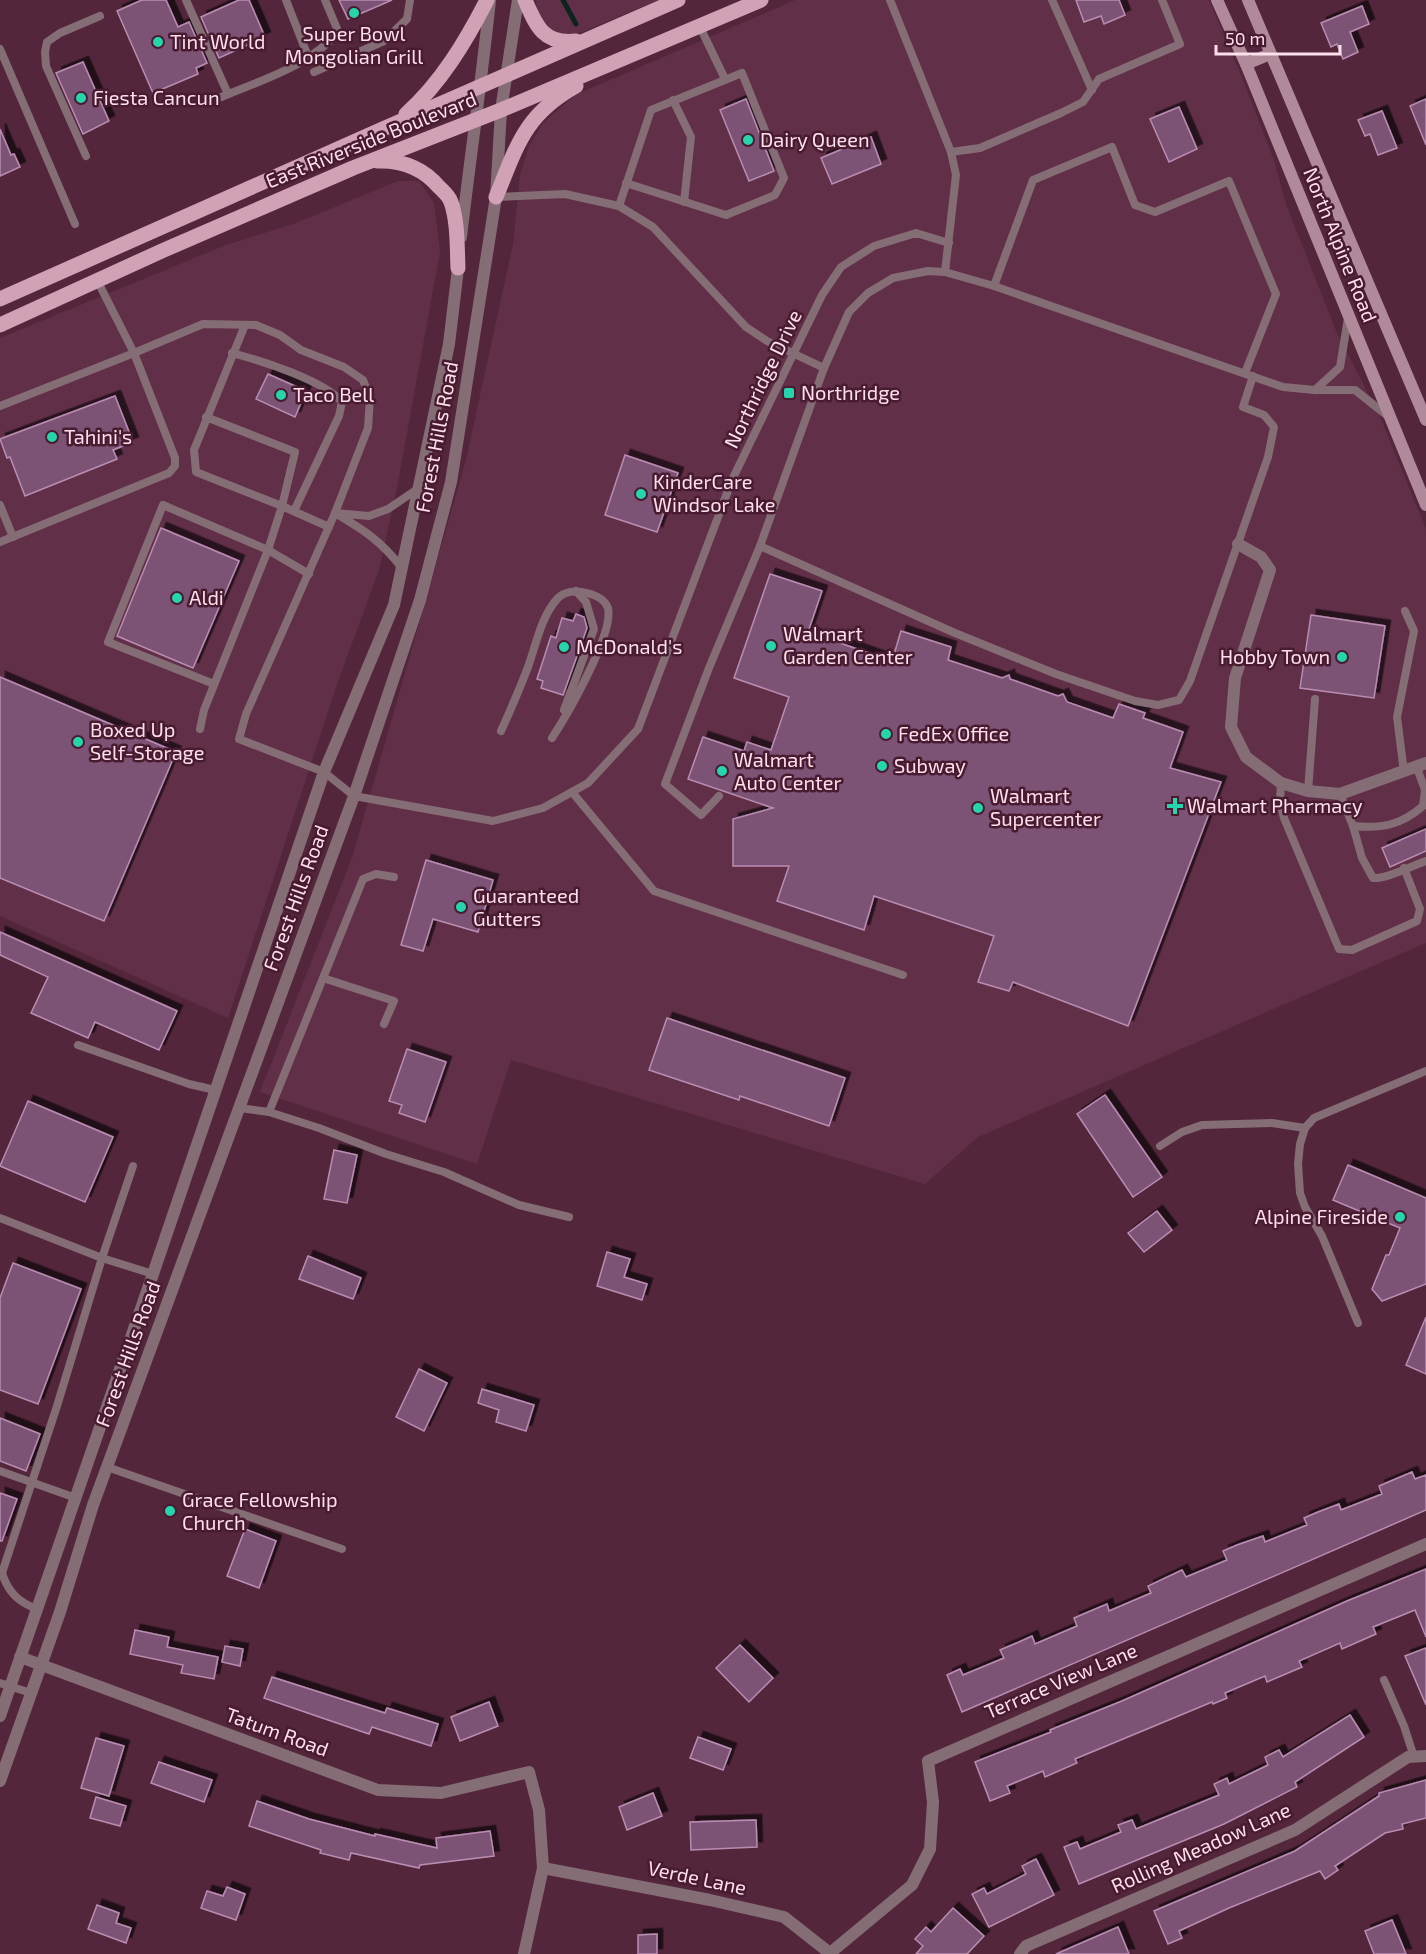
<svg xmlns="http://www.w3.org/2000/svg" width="1426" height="1954" font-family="'Exo 2',sans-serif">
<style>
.built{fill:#622f48}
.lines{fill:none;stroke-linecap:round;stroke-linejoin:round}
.stream{stroke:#0d241d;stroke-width:5}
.building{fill:#7b5274;stroke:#b98db2;stroke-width:1.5;filter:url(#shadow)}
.service{stroke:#856d76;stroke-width:8}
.minor{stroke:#856d76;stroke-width:12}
.tertiary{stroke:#856d76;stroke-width:12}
.secondary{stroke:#b08a9a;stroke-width:12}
.primary{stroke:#d1a1b5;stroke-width:15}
.poi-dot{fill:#27d5ad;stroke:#481b31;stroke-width:2}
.labels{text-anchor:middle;stroke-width:5;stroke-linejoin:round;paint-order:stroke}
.poi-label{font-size:20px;fill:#fedfeb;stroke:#481b31;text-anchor:start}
.street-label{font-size:20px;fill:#fedfeb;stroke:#481b31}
</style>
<defs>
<filter id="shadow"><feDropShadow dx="5.5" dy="-5.5" stdDeviation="0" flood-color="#0009"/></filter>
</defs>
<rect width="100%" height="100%" fill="#53263b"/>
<g class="built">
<path d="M536,0H659L575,35L558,37L546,30L537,10Z"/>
<path d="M795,0H1209L1241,75L1274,160L1286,204L1336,331L1381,419L1426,529V943L978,1137L925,1184L511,1060L477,1164L260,1092L352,858L466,460L513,244L520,175L529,146L543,123L575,95Z"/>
<path d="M398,181H419L434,203L440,252L397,488L379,570L337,684L228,1018L0,916V338L226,245L296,223Z"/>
</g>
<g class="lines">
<path class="stream" d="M563,0L576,24"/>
</g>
<g class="building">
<path d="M142,0H166L178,27L189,22L207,63L196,68L198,74L153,93L117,11Z"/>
<path d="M239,0H249L265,37L219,58L201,17Z"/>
<path d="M339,0H392L348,19Z"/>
<path d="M1076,0H1119L1125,15L1104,24L1101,16L1084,22Z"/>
<path d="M1362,6L1369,24L1350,32L1358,52L1343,59L1337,44L1331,47L1321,23Z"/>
<path d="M83,62L109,121L83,134L56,73Z"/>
<path d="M746,99L774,171L749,181L720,110Z"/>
<path d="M1426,99V145L1410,106Z"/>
<path d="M1179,107L1197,149L1169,162L1150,119Z"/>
<path d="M1382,111L1397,148L1378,155L1370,134L1365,136L1358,120Z"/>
<path d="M0,129L11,155L14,154L20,167L0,176Z"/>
<path d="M871,137L881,164L832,184L821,158Z"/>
<path d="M268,374L306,391L295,417L256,399Z"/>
<path d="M115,396L133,442L113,450L117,459L25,496L10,457L7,458L0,439Z"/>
<path d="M625,455L678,473L657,532L605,515Z"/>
<path d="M161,528L239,561L193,668L117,636Z"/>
<path d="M770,574L822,591L808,632L892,661L901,631L951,647L948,660L1002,678L1009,675L1010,679L1058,696L1063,694L1067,702L1113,718L1119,704L1145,713L1143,718L1183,732L1170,768L1221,782L1128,1026L1013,982L1009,991L978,982L994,936L874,896L864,930L777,901L789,866H733V819L773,808L688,779L703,737L744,751L747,742L771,750L789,697L734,678Z"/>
<path d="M576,614L584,617L587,628L563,695L541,688L543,681L537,679L551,636L556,638L562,618L573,621Z"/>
<path d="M1311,615L1385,626L1374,698L1300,688Z"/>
<path d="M0,677L176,752L104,921L0,878Z"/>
<path d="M1426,829V851L1390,867L1382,848Z"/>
<path d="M426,860L493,880L478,932L433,919L423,951L401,945Z"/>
<path d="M0,932L177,1011L159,1050L95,1022L88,1038L31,1013L48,977L0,955Z"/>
<path d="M667,1018L845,1078L829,1126L740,1096L739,1100L649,1070Z"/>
<path d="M407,1049L446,1062L425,1122L399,1113L402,1105L389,1101Z"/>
<path d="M1105,1095L1162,1177L1133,1197L1077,1114Z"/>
<path d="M28,1101L113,1137L85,1202L0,1166Z"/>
<path d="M334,1150L357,1155L347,1203L324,1199Z"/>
<path d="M1348,1165L1426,1198V1284L1382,1301L1372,1289L1386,1255H1389L1400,1228L1333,1200Z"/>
<path d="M1157,1211L1172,1230L1144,1252L1128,1233Z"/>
<path d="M607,1252L630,1259L624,1277L647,1284L642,1300L597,1286Z"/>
<path d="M308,1256L361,1278L353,1299L299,1279Z"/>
<path d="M13,1263L81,1289L38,1404L0,1390V1298Z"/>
<path d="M1426,1317V1374L1406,1365Z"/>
<path d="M419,1369L447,1383L424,1431L396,1417Z"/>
<path d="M482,1389L534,1405L526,1431L496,1422L499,1410L478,1403Z"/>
<path d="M0,1418L40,1434L26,1471L0,1461Z"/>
<path d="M1412,1472L1415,1479L1426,1475V1510L962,1712L947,1675L960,1669L963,1675L1004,1658L1000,1650L1019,1642L1032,1636L1035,1644L1077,1626L1074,1618L1107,1604L1109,1611L1151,1593L1148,1586L1182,1570L1186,1577L1227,1560L1223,1551L1237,1545L1263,1536L1265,1542L1307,1525L1304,1518L1318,1512L1339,1504L1341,1510L1382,1494L1379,1486Z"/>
<path d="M0,1493L17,1499L2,1541H0Z"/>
<path d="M245,1529L276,1541L259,1588L227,1576Z"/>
<path d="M1426,1569V1637L1415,1610L1373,1627L1376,1634L1342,1649L1340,1643L1299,1661L1302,1667L1267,1682L1265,1676L1225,1693L1227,1698L1213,1704L1212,1702L1075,1759L1077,1763L1045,1777L1043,1771L1007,1786L1010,1793L990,1801L975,1762L1051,1732L1050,1730L1122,1701L1347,1601Z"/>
<path d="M135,1630L169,1637L167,1647L218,1657L214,1679L181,1673L183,1665L130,1654Z"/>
<path d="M740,1645L773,1678L749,1702L716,1668Z"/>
<path d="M225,1646L243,1649L240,1666L222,1662Z"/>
<path d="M1426,1648V1705L1405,1656Z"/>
<path d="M272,1677L385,1713L387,1708L438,1724L431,1746L372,1727L369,1734L264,1698Z"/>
<path d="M489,1702L498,1726L460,1741L451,1717Z"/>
<path d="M1350,1715L1364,1737L1295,1782L1297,1787L1224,1824L1079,1884L1064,1847L1077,1842L1080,1849L1121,1832L1118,1825L1132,1820L1136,1829L1219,1795L1214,1784L1227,1778L1229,1784L1268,1765L1265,1757L1279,1750L1283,1757Z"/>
<path d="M698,1737L731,1749L723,1770L690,1758Z"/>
<path d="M96,1738L124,1746L109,1796L81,1788Z"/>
<path d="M159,1762L212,1780L204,1802L151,1783Z"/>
<path d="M1426,1780V1818L1402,1824L1403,1829L1385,1833L1335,1866L1338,1870L1325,1879L1320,1871L1229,1908L1179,1931L1182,1938L1168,1944L1154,1911L1295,1851L1379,1796V1793Z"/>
<path d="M653,1793L662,1816L627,1830L619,1807Z"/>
<path d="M96,1797L126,1806L120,1826L90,1818Z"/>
<path d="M257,1801L309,1819L375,1836V1834L437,1848L436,1838L490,1831L494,1856L420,1865L419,1868L351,1853L349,1860L320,1853L321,1850L249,1826Z"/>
<path d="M756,1820L757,1847L691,1850L690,1822Z"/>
<path d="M1036,1859L1054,1895L989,1927L972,1894L984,1888L987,1894L1026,1874L1022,1866Z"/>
<path d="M227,1887L245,1894L236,1920L201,1908L207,1891L223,1896Z"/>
<path d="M97,1905L119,1913L116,1923L131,1928L126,1943L88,1929Z"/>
<path d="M953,1908L984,1936L967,1954H916L923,1946L915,1939L926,1927L931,1932Z"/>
<path d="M1392,1920L1406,1954H1374L1365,1931Z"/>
<path d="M1118,1927L1129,1954H1056Z"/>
<path d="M657,1934V1954H638V1935Z"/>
</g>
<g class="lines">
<g class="service">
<path d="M186,0L228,94"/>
<path d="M286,0L309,59"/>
<path d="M890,0L951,152L956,175L945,272"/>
<path d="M1052,0L1092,90"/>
<path d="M700,27L725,79"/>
<path d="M0,49L75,224"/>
<path d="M314,72L384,41L407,19L410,0"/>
<path d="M219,98C258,81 312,66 338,31L325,0"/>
<path d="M673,100L691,137L684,202"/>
<path d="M951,152L980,148L1061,113L1083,102L1099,79L1180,44L1162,0"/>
<path d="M86,156L46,66L45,52L47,42L60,33L100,16"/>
<path d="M496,197L565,194L619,206L653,227L746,327L767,341L824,368L760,546L709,668L665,784L701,815L719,796"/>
<path d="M619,206L651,110L742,73L784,178L775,195L726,215L626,183"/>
<path d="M98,282L134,353L203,324L256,325L280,335L301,350L344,367L363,380L370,398L368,428L335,513L246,714L239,739L324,772L354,796L493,821L543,808L588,783L638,729L732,480L822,295L841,267L874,246L916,233L949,243"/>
<path d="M994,286L1033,180L1112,147L1135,205L1155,212L1229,181L1276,294L1245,373"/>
<path d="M245,325L194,450L196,472L282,506L329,527"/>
<path d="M232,353C262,361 323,380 342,402L339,416L294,511"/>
<path d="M824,368L849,312L868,293L893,278L928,271L945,272L994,286L1283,387L1315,390H1355L1389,417"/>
<path d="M1315,390L1340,367L1348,318"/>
<path d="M0,406L134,353L175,458V466L169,473L0,542"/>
<path d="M0,505L13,537"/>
<path d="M760,546L955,633L1056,674L1135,701L1158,705L1179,700L1190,681L1268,457L1274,427L1264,415L1243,407L1253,376"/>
<path d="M402,568C381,541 364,530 335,513L369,516L388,509L419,488"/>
<path d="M214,684L108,642L163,505L268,550L309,574"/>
<path d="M564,710L594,629L586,602L576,591"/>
<path d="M200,729L204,710L268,550L282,506L295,452L206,417"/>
<path d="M501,731C511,709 520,688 528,667C536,645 541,617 557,599C564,591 576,590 587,593C595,595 605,599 608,608C614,634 567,715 552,738"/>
<path d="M1404,772L1397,717L1414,631L1405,611"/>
<path d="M1281,783L1280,801L1284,818L1339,949L1352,950L1417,921L1420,909L1404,868"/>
<path d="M1308,791L1315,699"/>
<path d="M572,792L654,891L903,975"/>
<path d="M1340,794L1353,826C1382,829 1401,825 1423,806L1425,790L1417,768"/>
<path d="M1353,826L1362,858L1373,878C1387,879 1411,866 1426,861"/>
<path d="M323,978L394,1001L384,1024"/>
<path d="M78,1045L189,1084L215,1090"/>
<path d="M240,1108L269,1112L363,879L376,874L394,877"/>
<path d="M269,1112L319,1128L386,1154L444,1172L519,1205L569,1217"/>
<path d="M1160,1146L1182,1132L1202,1125L1272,1123L1305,1128"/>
<path d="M0,1218L102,1258L153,1274"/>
<path d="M1358,1323L1322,1236L1305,1207L1300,1193L1298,1164L1300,1144L1305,1128L1314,1118L1426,1071"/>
<path d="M107,1467L342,1549"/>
<path d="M0,1471L76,1498"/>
<path d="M37,1609C18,1602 8,1592 2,1573L57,1406L102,1258L133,1166"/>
<path d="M1384,1680L1404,1726L1414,1757"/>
<path d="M0,1683L31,1693"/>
</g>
<g class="minor">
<path d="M1238,544L1261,557L1270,570L1235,678L1231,727L1246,757L1281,783L1308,791L1340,794L1426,763"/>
<path d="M20,1657L378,1790L441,1793L529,1772L539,1810L543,1868L524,1954"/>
<path d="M543,1868L710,1900L784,1917L831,1954"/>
<path d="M830,1953L912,1885L930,1849L933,1802L928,1761L1426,1544"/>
<path d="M1020,1954L1026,1946L1295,1830L1408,1757L1426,1756"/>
</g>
<g class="tertiary">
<path d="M461,237C470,158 482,79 490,0"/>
<path d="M0,1716L153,1274L324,772L394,605L449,344L459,260"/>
<path d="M0,1781L60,1612L93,1505L354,796L420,600L451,482L496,197L501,110L518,0"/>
</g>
<g class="secondary">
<path d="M1217,0L1246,64L1426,505"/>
<path d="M1248,0L1426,420"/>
<path d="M1246,64L1270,54"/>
</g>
<g class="primary">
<path d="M525,0C536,26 544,45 576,41"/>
<path d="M406,114C441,83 466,41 487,0"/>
<path d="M377,161C403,160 423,168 439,187C444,192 449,196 451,202C458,222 457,247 458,268"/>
<path d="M496,197C517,146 524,115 576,86"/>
<path d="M0,299C226,198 451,98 678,0"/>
<path d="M0,325L164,250L353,168L501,110L761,0"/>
</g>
</g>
<g class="poi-dot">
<circle cx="354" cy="13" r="6"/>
<circle cx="158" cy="42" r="6"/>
<circle cx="81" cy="98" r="6"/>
<circle cx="748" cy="140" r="6"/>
<rect x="783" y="387" width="12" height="12" rx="3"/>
<circle cx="281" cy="395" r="6"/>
<circle cx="52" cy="437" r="6"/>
<circle cx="641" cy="494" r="6"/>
<circle cx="177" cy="598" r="6"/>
<circle cx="771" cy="646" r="6"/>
<circle cx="564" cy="647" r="6"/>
<circle cx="1342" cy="657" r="6"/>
<circle cx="886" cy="734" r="6"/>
<circle cx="78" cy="742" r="6"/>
<circle cx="882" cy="766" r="6"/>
<circle cx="722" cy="771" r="6"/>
<path d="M1172 797h6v6h6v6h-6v6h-6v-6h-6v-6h6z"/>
<circle cx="978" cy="808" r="6"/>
<circle cx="461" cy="907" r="6"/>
<circle cx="1400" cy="1217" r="6"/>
<circle cx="170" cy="1511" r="6"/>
</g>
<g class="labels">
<g class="poi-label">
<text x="354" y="41" text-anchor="middle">Super Bowl<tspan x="354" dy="23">Mongolian Grill</tspan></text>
<text x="170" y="49">Tint World</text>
<text x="93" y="105">Fiesta Cancun</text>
<text x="760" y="147">Dairy Queen</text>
<text x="801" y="400">Northridge</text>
<text x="293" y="402">Taco Bell</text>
<text x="64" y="444">Tahini's</text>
<text x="653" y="489">KinderCare<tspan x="653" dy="23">Windsor Lake</tspan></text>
<text x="189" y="605">Aldi</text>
<text x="783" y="641">Walmart<tspan x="783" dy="23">Garden Center</tspan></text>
<text x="576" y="654">McDonald's</text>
<text x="1330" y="664" text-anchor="end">Hobby Town</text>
<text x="90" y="737">Boxed Up<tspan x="90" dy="23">Self-Storage</tspan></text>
<text x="898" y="741">FedEx Office</text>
<text x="734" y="767">Walmart<tspan x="734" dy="23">Auto Center</tspan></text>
<text x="894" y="773">Subway</text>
<text x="990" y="803">Walmart<tspan x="990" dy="23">Supercenter</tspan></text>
<text x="1187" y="813">Walmart Pharmacy</text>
<text x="473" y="903">Guaranteed<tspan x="473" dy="23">Gutters</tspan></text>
<text x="1388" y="1224" text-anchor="end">Alpine Fireside</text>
<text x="182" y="1507">Grace Fellowship<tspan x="182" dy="23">Church</tspan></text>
</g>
<g class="street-label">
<text transform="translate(371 140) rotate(-22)" y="7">East Riverside Boulevard</text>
<text transform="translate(1340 245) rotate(68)" y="7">North Alpine Road</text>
<text transform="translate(763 379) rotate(-64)" y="7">Northridge Drive</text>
<text transform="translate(437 437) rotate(-79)" y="7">Forest Hills Road</text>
<text transform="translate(296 898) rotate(-70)" y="7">Forest Hills Road</text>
<text transform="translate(128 1354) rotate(-70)" y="7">Forest Hills Road</text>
<text transform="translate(1061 1681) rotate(-23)" y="7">Terrace View Lane</text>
<text transform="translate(277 1732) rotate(20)" y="7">Tatum Road</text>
<text transform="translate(1201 1848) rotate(-24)" y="7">Rolling Meadow Lane</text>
<text transform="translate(697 1878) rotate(12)" y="7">Verde Lane</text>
</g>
</g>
<path d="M1216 45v9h124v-9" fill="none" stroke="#fedfeb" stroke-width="3"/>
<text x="1225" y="45" font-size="18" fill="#fedfeb" stroke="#481b31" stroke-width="4.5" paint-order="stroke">50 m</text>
</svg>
